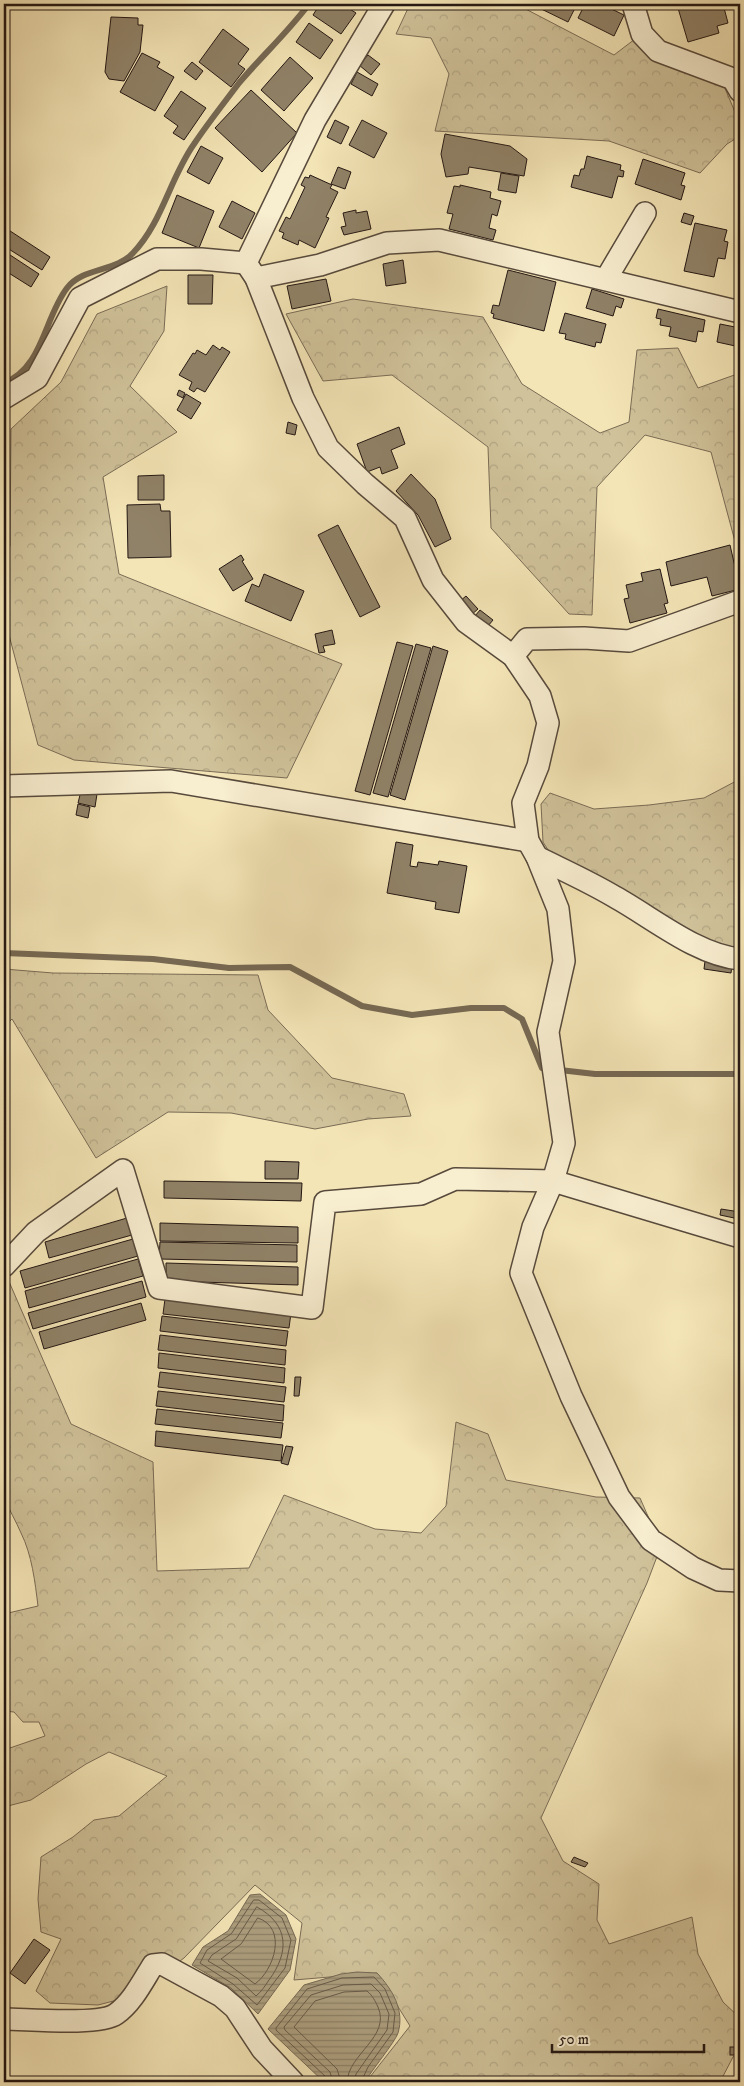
<svg xmlns="http://www.w3.org/2000/svg" width="744" height="2086" font-family="'IM FELL DW Pica',serif">
<style>
.forest{fill:url(#forest-crowns);stroke:#7a6c56}
.water{fill:url(#water-rules);stroke:#766954}
.lines{fill:none;stroke-linecap:round;stroke-linejoin:round}
.shore{stroke:#685b49;stroke-width:1}
.stream{stroke:#766954;stroke-width:6}
.building{fill:#908268;stroke:#231713}
.minor-casing{stroke:#574a3c;stroke-width:24}
.minor{stroke:#f8eed0;stroke-width:21}
</style>
<defs>
<pattern id="forest-crowns" width="20" height="18" patternUnits="userSpaceOnUse" patternTransform="scale(1.25)"><rect width="20" height="18" fill="#d0c29a"/><path d="M2 6a3 3 0 1 1 6 0M12 15a3 3 0 1 1 6 0" fill="none" stroke="#b2a684"/></pattern>
<pattern id="water-rules" width="6" height="5" patternUnits="userSpaceOnUse" patternTransform="scale(1.25)"><rect width="6" height="5" fill="#ad9f7f"/><path d="M0 2.5h6" fill="none" stroke="#8c8167"/></pattern>
</defs>
<rect width="100%" height="100%" fill="#f4e5b6"/>
<filter id="stains"><feTurbulence type="fractalNoise" baseFrequency=".004" numOctaves="4"/><feColorMatrix values="0 0 0 0 .2 0 0 0 0 .09 0 0 0 0 .02 0 0 0 .5 -.17"/></filter>
<radialGradient id="worn" r=".72"><stop offset=".6" stop-color="#630" stop-opacity="0"/><stop offset="1" stop-color="#630" stop-opacity=".3"/></radialGradient>
<g class="forest">
<path d="M410,4H516L614,55L635,39L724,86L740,124V136L727,144L700,173L609,141L435,131L449,74L431,38L396,34Z"/>
<path d="M167,286L164,331L130,386L177,432L103,477L119,574L342,664L287,778L74,760L38,745L4,616V553L10,546L11,429L61,382L97,314Z"/>
<path d="M353,299L483,317L522,384L600,433L629,422L637,350L678,348L698,388L740,373V560L711,452L645,435L597,487L592,615L569,614L491,528L488,447L392,375L323,381L286,314Z"/>
<path d="M740,779V951L716,945L552,856L543,842L541,804L550,793L594,809L649,805L704,798Z"/>
<path d="M4,969L53,973L258,975L268,1010L332,1078L404,1094L411,1116L368,1119L315,1129L231,1113L168,1112L96,1158L12,1019L4,1027Z"/>
<path d="M7,1277L71,1424L153,1462L157,1571L249,1568L284,1495L375,1529L421,1533L446,1506L456,1422L488,1434L506,1480L596,1497L640,1498L661,1546L647,1583L541,1818L563,1861L599,1884L597,1920L609,1944L692,1917L698,1954L723,2002L740,2018V2052L733,2057L720,2082H366L410,2026L377,1973L294,1980L302,1923L255,1885L184,1958L133,1996L98,2005L50,2003L36,1991L61,1939L41,1932L38,1899L41,1857L73,1837L94,1820L119,1816L167,1776L109,1752L86,1764L31,1800L4,1807V1750L45,1736L39,1722H23L14,1712L4,1711V1614L38,1606C35,1582 32,1555 21,1533C16,1521 9,1510 4,1497V1282Z"/>
</g>
<g class="water">
<path d="M260,1894L286,1915L296,1939L290,1970L258,2014L231,1988L192,1965L203,1947L228,1931L250,1895Z"/>
<path d="M357,1972L377,1973C392,1989 405,2010 398,2033C395,2042 371,2071 365,2082H324L268,2029L304,1985L341,1974Z"/>
</g>
<g class="lines">
<g class="shore">
<path d="M254,1900H259L282,1918L291,1940L285,1968L257,2005L233,1984L200,1963L207,1950L231,1934Z"/>
<path d="M257,1907C290,1925 289,1953 269,1980C265,1986 261,1992 256,1996L237,1978L208,1961L212,1955L236,1939Z"/>
<path d="M258,1918C288,1928 274,1970 255,1984L221,1959L241,1944Z"/>
<path d="M327,2082L326,2077L276,2030V2028L307,1989L342,1978L374,1977L385,1989L395,2013L393,2032L368,2067L361,2082"/>
<path d="M333,2082L330,2072L285,2030L284,2027L311,1995L343,1985L371,1984L380,1993L389,2014L387,2030L356,2074L354,2082"/>
<path d="M341,2082L337,2069L294,2027L315,2001L344,1992L367,1991C373,1996 375,2001 378,2007C391,2037 348,2054 347,2082"/>
</g>
<g class="stream">
<path d="M4,383C43,368 44,318 67,288C83,267 116,272 133,253C162,223 170,178 194,144C208,123 224,103 239,83C262,56 288,32 309,4"/>
<path d="M4,953L153,959L229,968L290,967L362,1006L412,1015L471,1008H504L522,1019L542,1068L595,1074H740"/>
</g>
</g>
<g class="building">
<path d="M320,4H342L356,13L341,34L313,15Z"/>
<path d="M531,4H577L568,22Z"/>
<path d="M585,4H601L624,15L614,36L578,18Z"/>
<path d="M689,4H723L728,23L717,26L719,33L688,42L678,8Z"/>
<path d="M111,17L138,18V25H143L140,52L124,81L109,79L105,72Z"/>
<path d="M309,23L333,40L320,59L296,42Z"/>
<path d="M223,29L249,49L238,64L245,69L231,87L199,62Z"/>
<path d="M142,53L160,62L157,67L174,77L155,111L120,92Z"/>
<path d="M368,55L380,64L371,75L359,65Z"/>
<path d="M290,57L313,78L284,111L261,90Z"/>
<path d="M192,62L203,71L196,80L184,71Z"/>
<path d="M357,72L378,84L372,96L351,84Z"/>
<path d="M251,90L297,133L262,172L215,128Z"/>
<path d="M181,91L206,108L184,140L173,133L178,126L164,116Z"/>
<path d="M335,120L349,127L341,144L327,137Z"/>
<path d="M362,120L387,133L374,158L349,145Z"/>
<path d="M445,134L510,146L527,159L524,176L469,167L468,174L446,177L441,154Z"/>
<path d="M201,146L223,158L209,184L187,172Z"/>
<path d="M587,156L621,165L620,170L624,171L623,177L618,176L612,198L571,187L574,175L579,176L581,169H584Z"/>
<path d="M643,159L685,173L681,185L685,186L681,200L635,184Z"/>
<path d="M338,167L351,172L345,189L331,184Z"/>
<path d="M501,173L519,176L516,193L498,190Z"/>
<path d="M310,175L332,185L330,188L338,192L326,217L329,218L315,248L299,240L298,245L282,238L284,233L279,231L286,217L290,219L305,187L301,185L305,177L309,178Z"/>
<path d="M460,185L491,192L490,198L501,201L497,216L492,214L489,228L496,230L493,240L449,229L453,214L447,213L454,186L460,187Z"/>
<path d="M177,195L214,211L199,248L162,233Z"/>
<path d="M232,201L255,213L242,239L219,227Z"/>
<path d="M356,210V213L367,211L371,229L344,235L341,227L346,226L343,213Z"/>
<path d="M684,213L694,216L691,225L681,222Z"/>
<path d="M695,223L727,230L724,241L728,242L725,259L718,258L714,277L684,271Z"/>
<path d="M4,227L50,257L42,270L4,246Z"/>
<path d="M4,251L39,274L31,287L4,270Z"/>
<path d="M403,260L406,283L386,286L383,264Z"/>
<path d="M508,270L556,282L544,331L493,318L494,314L491,313L493,305L499,306Z"/>
<path d="M188,275H213L212,304H188Z"/>
<path d="M326,279L331,301L292,309L287,286Z"/>
<path d="M592,289L624,299L621,308L616,306L613,316L586,308Z"/>
<path d="M658,309L705,320L703,332L698,331L696,342L669,336L671,327L660,325L661,319L656,318Z"/>
<path d="M565,313L606,324L601,343L596,342L595,347L565,339L566,334L559,333Z"/>
<path d="M720,324L740,328V347L717,342Z"/>
<path d="M213,345L220,350L222,347L230,352L205,392L197,388L194,392L189,389L192,382L179,375L193,353L195,354L197,350L206,355Z"/>
<path d="M179,390L185,393L183,398L177,395Z"/>
<path d="M186,394L201,403L191,419L177,410Z"/>
<path d="M288,422L297,425L295,435L286,433Z"/>
<path d="M399,427L405,444L391,450L398,468L382,474L380,467L367,472L357,444Z"/>
<path d="M411,474L435,499L451,539L435,547L418,515L396,491Z"/>
<path d="M164,475V500H138V476Z"/>
<path d="M160,504L161,511H170L171,557L128,558L127,505Z"/>
<path d="M338,525L380,607L360,617L318,535Z"/>
<path d="M730,545L740,589L712,596L707,577L671,586L666,562Z"/>
<path d="M241,555L244,560L242,561L253,579L233,591L219,569Z"/>
<path d="M660,569L668,603L664,604L667,613L630,623L624,599L629,598L626,585L643,581L641,573Z"/>
<path d="M264,574L304,591L291,621L245,601L252,584L259,587Z"/>
<path d="M466,596L478,609L471,615L459,602Z"/>
<path d="M480,610L493,620L488,626L475,616Z"/>
<path d="M332,630L335,644L323,646L325,652L319,653L315,634Z"/>
<path d="M397,642L413,646L370,795L355,791Z"/>
<path d="M416,644L431,648L388,797L373,793Z"/>
<path d="M433,646L448,651L405,800L390,795Z"/>
<path d="M81,791L97,794L95,807L78,803Z"/>
<path d="M78,804L90,807L88,818L76,815Z"/>
<path d="M396,842L413,845L410,866L417,867L418,862L438,865L439,861L467,866L459,913L435,909L436,902L387,893Z"/>
<path d="M705,961L732,965L731,973L704,969Z"/>
<path d="M265,1161L299,1162L298,1179H265Z"/>
<path d="M164,1181L302,1183L301,1201L164,1198Z"/>
<path d="M721,1209L740,1212L739,1219L720,1215Z"/>
<path d="M127,1218L132,1235L49,1258L45,1242Z"/>
<path d="M160,1223L298,1227V1243L160,1241Z"/>
<path d="M133,1239L138,1256L25,1288L20,1271Z"/>
<path d="M160,1242L297,1245V1262L159,1259Z"/>
<path d="M138,1259L143,1276L29,1308L25,1291Z"/>
<path d="M166,1263L298,1267V1285L166,1281Z"/>
<path d="M142,1281L146,1297L33,1329L28,1313Z"/>
<path d="M165,1299L291,1313L289,1328L163,1314Z"/>
<path d="M141,1303L146,1320L44,1349L39,1332Z"/>
<path d="M162,1316L288,1331L286,1346L160,1331Z"/>
<path d="M160,1335L286,1350L285,1365L158,1350Z"/>
<path d="M159,1353L285,1368L284,1383L158,1368Z"/>
<path d="M160,1372L286,1387L284,1402L158,1387Z"/>
<path d="M295,1377H301L299,1396H294Z"/>
<path d="M158,1391L284,1405L283,1421L156,1406Z"/>
<path d="M157,1409L283,1423L281,1438L155,1424Z"/>
<path d="M156,1431L283,1445L281,1461L155,1446Z"/>
<path d="M286,1446L293,1447L288,1465L281,1463Z"/>
<path d="M574,1857L588,1863L585,1867L571,1862Z"/>
<path d="M34,1939L50,1950L25,1984L10,1973Z"/>
<rect x="730" y="2047" width="10" height="8"/>
<path d="M716,2077L724,2082H713Z"/>
</g>
<g class="lines">
<g class="minor-casing">
<g id="minor">
<path d="M633,4L642,34L658,51L733,79L740,91"/>
<path d="M246,263L256,278L303,398L328,448L365,484L405,518L433,580L466,622L513,656L540,696L548,723L538,766L523,803L528,841L537,857L558,909L564,961L548,1032L564,1143L553,1181L533,1227L521,1273L571,1396L619,1497L651,1540L693,1568L719,1580L740,1581"/>
<path d="M246,263L315,120L384,4"/>
<path d="M256,278L320,265L387,243L439,240L740,312"/>
<path d="M606,279L645,213"/>
<path d="M4,398L37,378L80,298L157,259H201L246,263"/>
<path d="M513,656L527,639L584,638L629,641L740,601"/>
<path d="M4,786L171,781L528,841"/>
<path d="M537,857C563,870 590,882 615,897C653,918 697,955 740,959"/>
<path d="M4,1266L36,1232L123,1170L159,1288L312,1308L325,1202L421,1194L455,1179L553,1181L740,1237"/>
<path d="M4,2019C27,2019 99,2026 116,2014C132,2003 143,1981 153,1965L162,1964L221,1996L235,2008L262,2049L293,2082"/>
</g>
</g>
<use href="#minor" class="minor"/>
</g>
<rect width="744" height="2086" fill="none" stroke="#f4e5b6" stroke-width="20"/>
<rect x="5" y="5" width="734" height="2076" fill="none" stroke="#231713" stroke-width="2.5"/>
<rect x="10" y="10" width="724" height="2066" fill="none" stroke="#231713"/>
<path d="M552 2044v8h152v-8" fill="none" stroke="#231713" stroke-width="2.5"/>
<text x="559" y="2044" font-size="15" fill="#231713" stroke="#f8eed0" stroke-width="4" paint-order="stroke">50 m</text>
<rect width="100%" height="100%" filter="url(#stains)"/>
<rect width="100%" height="100%" fill="url(#worn)"/>
</svg>
